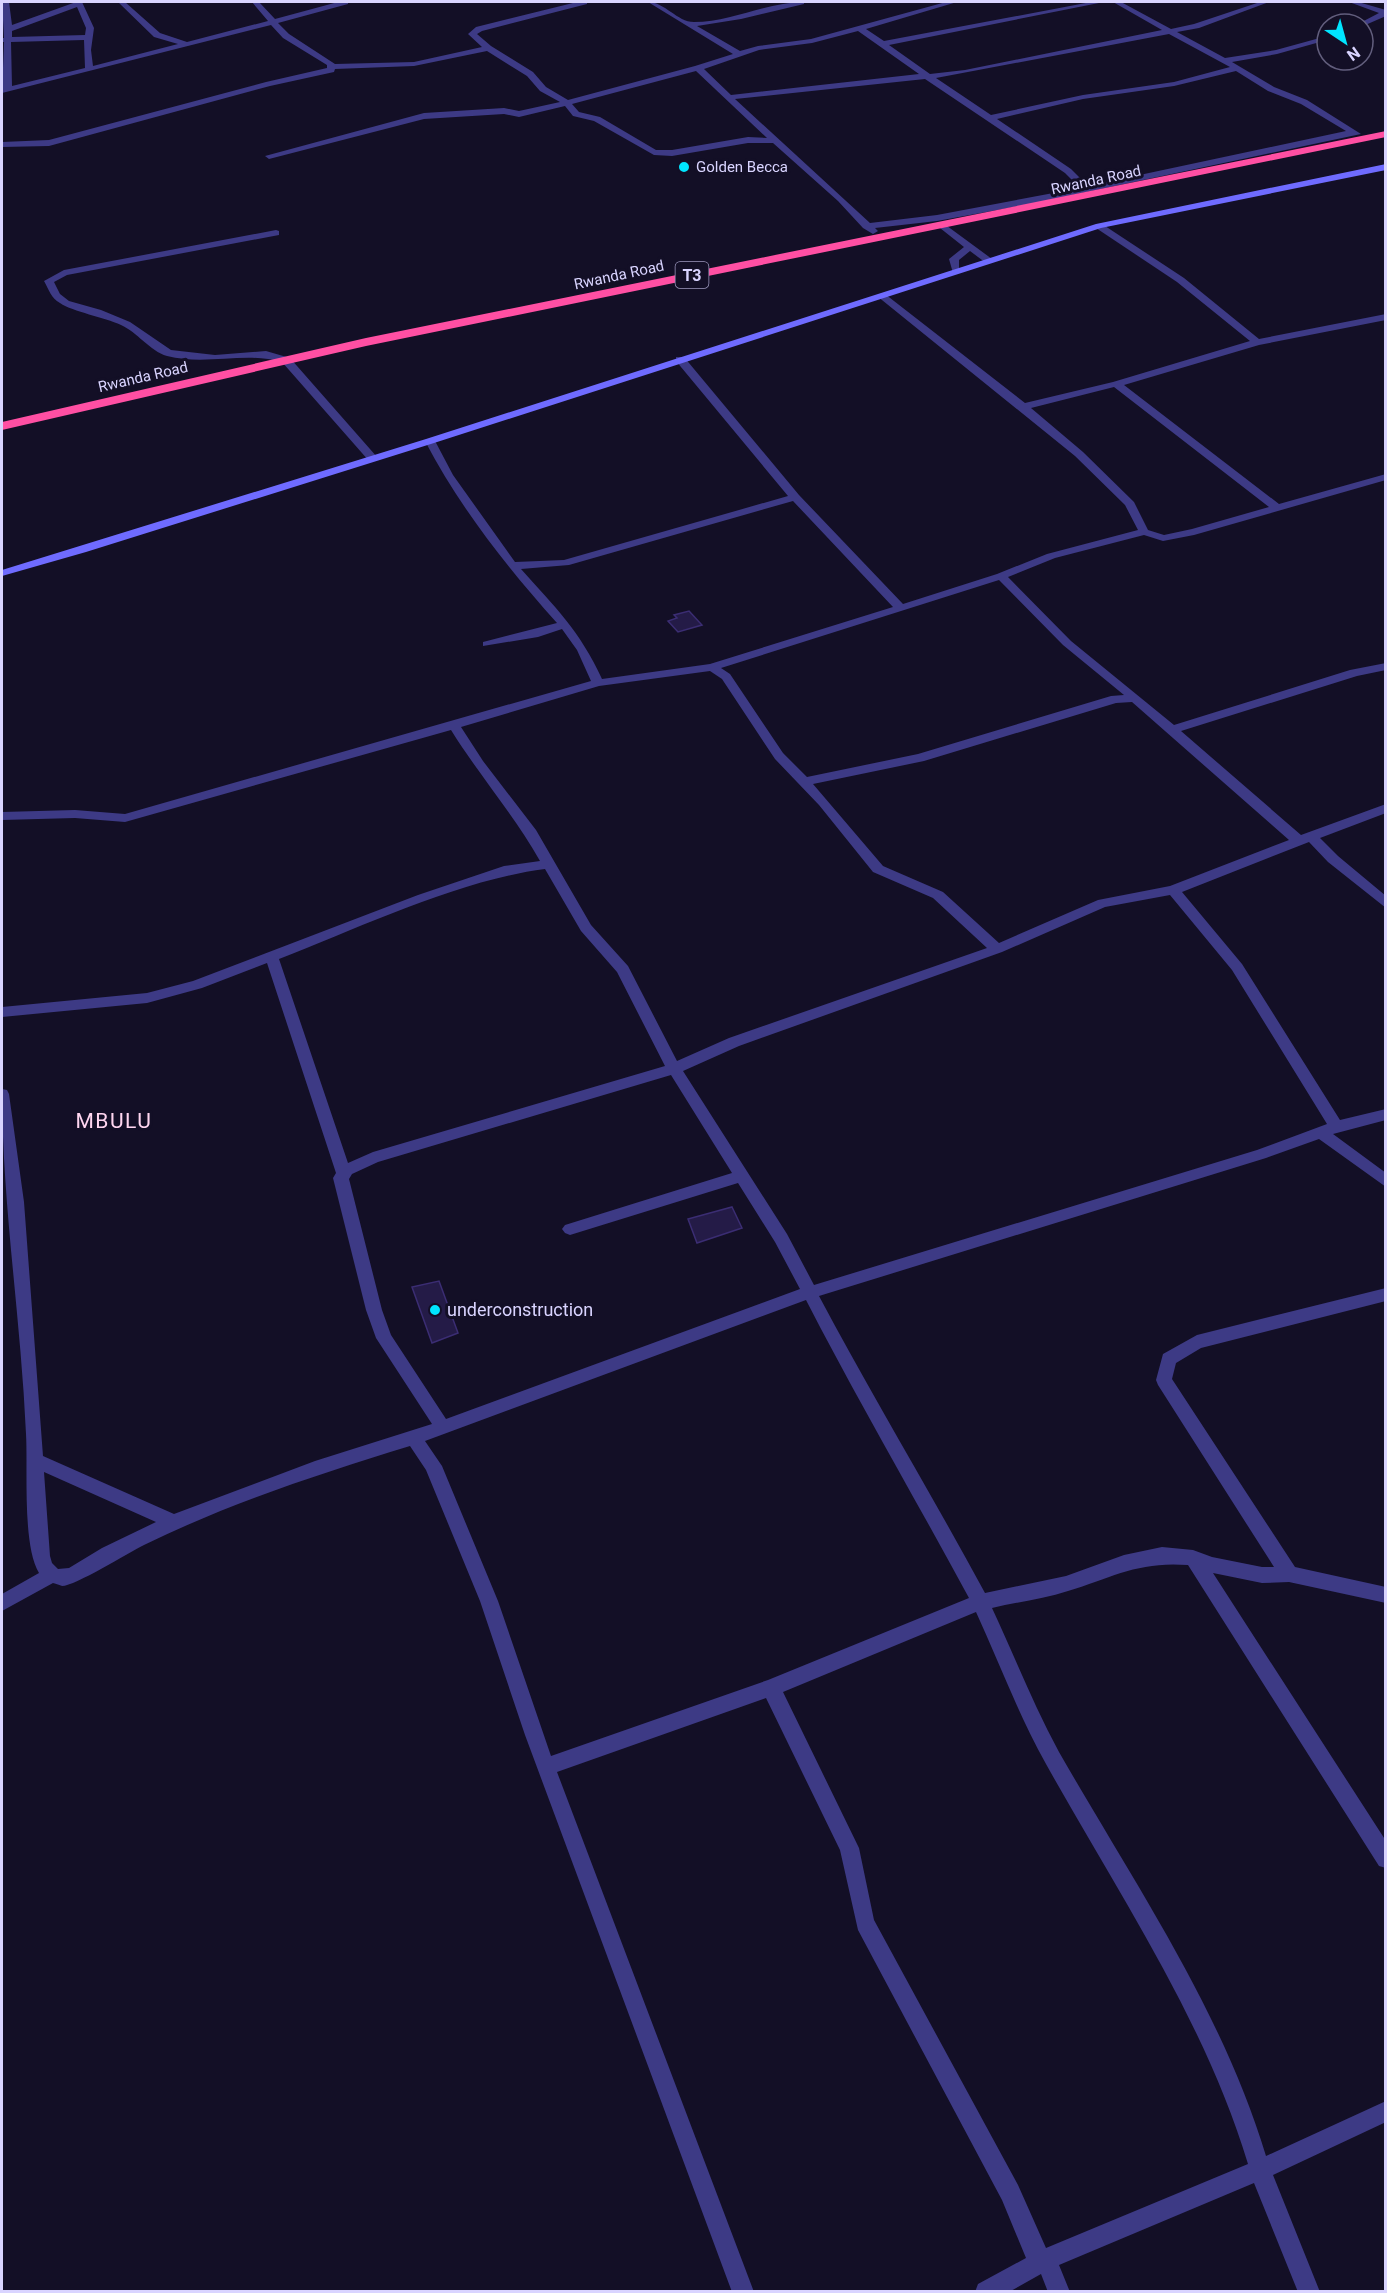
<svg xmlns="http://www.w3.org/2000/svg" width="1387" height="2293" font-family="Roboto,sans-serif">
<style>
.building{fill:#241b47;stroke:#3b2d73;stroke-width:1.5}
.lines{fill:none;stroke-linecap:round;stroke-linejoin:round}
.street{fill:#3d3a85;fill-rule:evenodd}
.secondary{fill:#6f6bff;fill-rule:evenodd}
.highway{fill:#ff4fa3;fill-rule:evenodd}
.poi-dot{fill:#00e5ff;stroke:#130f26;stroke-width:2}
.labels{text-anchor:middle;stroke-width:6;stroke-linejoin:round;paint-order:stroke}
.far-poi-label{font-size:15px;fill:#d9d4ff;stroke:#130f26;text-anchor:start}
.far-street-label{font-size:15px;fill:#d9d4ff;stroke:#130f26}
.shield{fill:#130f26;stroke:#9e99be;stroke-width:1.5}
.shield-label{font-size:16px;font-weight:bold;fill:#d9d4ff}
.poi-label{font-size:18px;fill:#d9d4ff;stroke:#130f26;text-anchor:start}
.quarter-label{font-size:21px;letter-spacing:1.5px;fill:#ffd6f0;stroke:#130f26}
</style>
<rect width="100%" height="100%" fill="#130f26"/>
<g class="building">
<path d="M689,611L702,625L678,632L668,621L677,618L674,615Z"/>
<path d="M732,1207L742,1228L697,1243L688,1219Z"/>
<path d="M439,1281L458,1333L432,1343L412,1287Z"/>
</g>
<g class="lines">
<g class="street">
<path d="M2,2H9L12,25L76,2H82L94,28L91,50L93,66L178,44L154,37L118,2H125L160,33L187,42L268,21L252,2H259L275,19L338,2H348V4L278,23L289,34L335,64L414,62L482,47L468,34L476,27L577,2H587V4L482,31L477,34L491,46L533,72L546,87L568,100L695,66L733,54L648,2C665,2 677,22 694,22C731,22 767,2 804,2V4L741,19L697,26L740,51L758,46L811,39L946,2H957L866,29L884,41L1091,2H1104L889,45L930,74L965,70L1162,30L1113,2H1121L1171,29L1194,24L1260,2H1269L1199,28L1177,32L1225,58L1276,50L1327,36V40L1277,54L1232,62L1274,87L1307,100L1361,134L1030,204L937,221L875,228L878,231L873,234L863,228L838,201L773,143H748L672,156L654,155L594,121L573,116L565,106L519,117L504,114L424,119L269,159L265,156L424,113L504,108L519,111L560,102L540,91L527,76L487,51L414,66L335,69L334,72L270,86L49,146L2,147V142L49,140L266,82L327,68V65L283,38L271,25L2,93L4,42H2V38H4ZM77,7L86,28L85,35L12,37V31ZM858,31L919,74L731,95L704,69L759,50L812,43ZM1169,34L1230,67L1174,82L1083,95L991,115L936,78ZM84,40L85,68L12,86L11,42ZM696,71L767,138L748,137L672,150H656L600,117L579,112L572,104ZM1236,71L1268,91L1301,104L1346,131L1088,186L1071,169L997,119L1083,99L1174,86ZM925,79L1065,173L1080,188L937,215L870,223L735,99Z"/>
<path d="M1349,2H1358L1386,10V16L1363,26V24H1358L1379,13Z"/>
<path d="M943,223L992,259V263H986L970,251L959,260V273H953L949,259L964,247L940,228L938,226Z"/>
<path d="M1096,224H1102L1184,278L1259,339L1386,314V320L1259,345L1124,385L1279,504L1386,474V480L1194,535L1163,541L1144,535L1055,558L1008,577L1071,641L1174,725L1350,670L1386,663V670L1357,676L1181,731L1301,835L1386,804V813L1320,838L1338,856L1386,896V908L1328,862L1309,842L1182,892L1242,964L1340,1120L1386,1109V1120L1333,1134L1386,1173V1187L1319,1139L1266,1158L819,1296C872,1396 931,1493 985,1593L1066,1576L1124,1555L1162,1547L1193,1550L1212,1557L1262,1567H1274L1158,1385L1156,1380L1163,1354L1197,1335L1386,1288V1301L1201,1348L1176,1363L1172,1379L1295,1567L1386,1587V1603L1289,1582L1262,1583L1213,1573L1386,1841V1868L1379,1866L1188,1565C1139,1561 1113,1577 1068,1591C1044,1599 1017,1602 992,1608C1014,1655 1034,1706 1059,1752C1134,1883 1222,2010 1266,2156L1386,2101V2122L1273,2175L1320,2292H1298L1254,2183L1059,2265L1070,2292H1048L1041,2274L1009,2292H975L978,2284L1026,2258L1002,2200L858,1930L840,1850L766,1698L557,1772L754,2292H732L525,1735L480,1601L426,1470L410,1446C319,1474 230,1503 144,1545C128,1553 75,1586 62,1586C62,1586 54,1583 53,1583L2,1611V1594L39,1573C22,1545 28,1468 26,1434C21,1319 2,1204 2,1089L7,1090L9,1094L24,1202L43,1456L174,1514L315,1461L432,1424L376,1338L366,1310L333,1178L336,1173L267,963L202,988L147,1003L2,1017V1007L147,993L193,981L418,895L504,866L540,861C514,815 479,775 451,730L125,822L75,818L2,820V812L75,810L125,814L591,681L577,650L562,629L538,637L483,646V642L557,623C507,567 460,508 425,441L434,439L453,475L515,562L564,560L788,496L676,361V357H684L799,495L903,604L997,574L1047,554L1138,530L1125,505L1075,456L877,296L885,294L1025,403L1113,382L1250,341L1177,282L1096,228ZM1114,387L1269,507L1192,529L1164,535L1148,530L1134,502L1083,452L1031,408ZM793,501L893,607L710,664L602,679C580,631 555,607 521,569L569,565ZM999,580L1063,645L1124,695L1111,696L918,754L807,777L783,753L730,674L721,668ZM710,671L722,679L775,759L819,805L873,872L933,898L987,948L729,1038L677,1061L628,966L591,925L536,830L483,761L461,727L599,686ZM1132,702L1289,840L1170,886L1098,900L999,943L943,892L883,866L813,784L924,761L1116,703ZM545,869L581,931L617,972L665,1066L373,1152L348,1163L279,959C361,927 459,880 545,869ZM1170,895L1232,970L1327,1124L1257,1150L814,1285L787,1234L683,1071L739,1046L1002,952L1105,907ZM671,1075L732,1173L565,1225L562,1229L565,1233L570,1235L738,1183L775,1242L800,1289L446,1419L391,1335L382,1310L349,1179L352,1174L378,1162ZM806,1300C858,1401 915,1498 969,1598L768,1680L551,1756L498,1601L442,1466L425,1441ZM44,1472L156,1522L102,1548L69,1568L58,1569L52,1563L50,1556ZM976,1612C999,1662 1019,1716 1046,1764C1119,1895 1205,2021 1248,2164L1046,2248L1018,2185L874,1920L859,1848L783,1692Z"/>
<path d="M276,230L279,231V235L67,275L54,282L60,294L69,301L101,310L130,322L171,350L215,355L266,351L290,358L377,457V461H369L282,362C246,351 206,366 167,356C150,351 137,332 121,325C104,317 73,312 60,303C51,298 49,290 44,281L64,270Z"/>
</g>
<path class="secondary" d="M1386,164V170L1101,228L434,443L86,552L2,576V570L426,439L1096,224Z"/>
<path class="highway" d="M1386,131V137L366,346L2,430V422L366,338Z"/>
</g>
<g class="poi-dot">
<circle cx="684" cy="167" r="6"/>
<circle cx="435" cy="1310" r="6"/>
</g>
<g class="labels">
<g class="far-poi-label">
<text x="696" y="172">Golden Becca</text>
</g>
<g class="far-street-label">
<text transform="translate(1096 180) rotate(-12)" y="5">Rwanda Road</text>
<text transform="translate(619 275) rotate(-12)" y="5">Rwanda Road</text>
<text transform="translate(143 377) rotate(-13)" y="5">Rwanda Road</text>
</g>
<rect class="shield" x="675.5" y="262" width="33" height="26" rx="4.5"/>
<g class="shield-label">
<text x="692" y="281">T3</text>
</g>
<g class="poi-label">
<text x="447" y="1316">underconstruction</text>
</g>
<g class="quarter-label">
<text x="114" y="1128">MBULU</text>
</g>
</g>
<rect width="1387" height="2293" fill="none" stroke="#d9d4ff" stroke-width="6"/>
<g transform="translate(1345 42) rotate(144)"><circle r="28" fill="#130f26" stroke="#625e7d" stroke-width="1.5"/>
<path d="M0-4.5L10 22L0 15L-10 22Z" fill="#00e5ff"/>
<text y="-9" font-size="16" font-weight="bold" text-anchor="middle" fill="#d9d4ff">N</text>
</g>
</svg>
